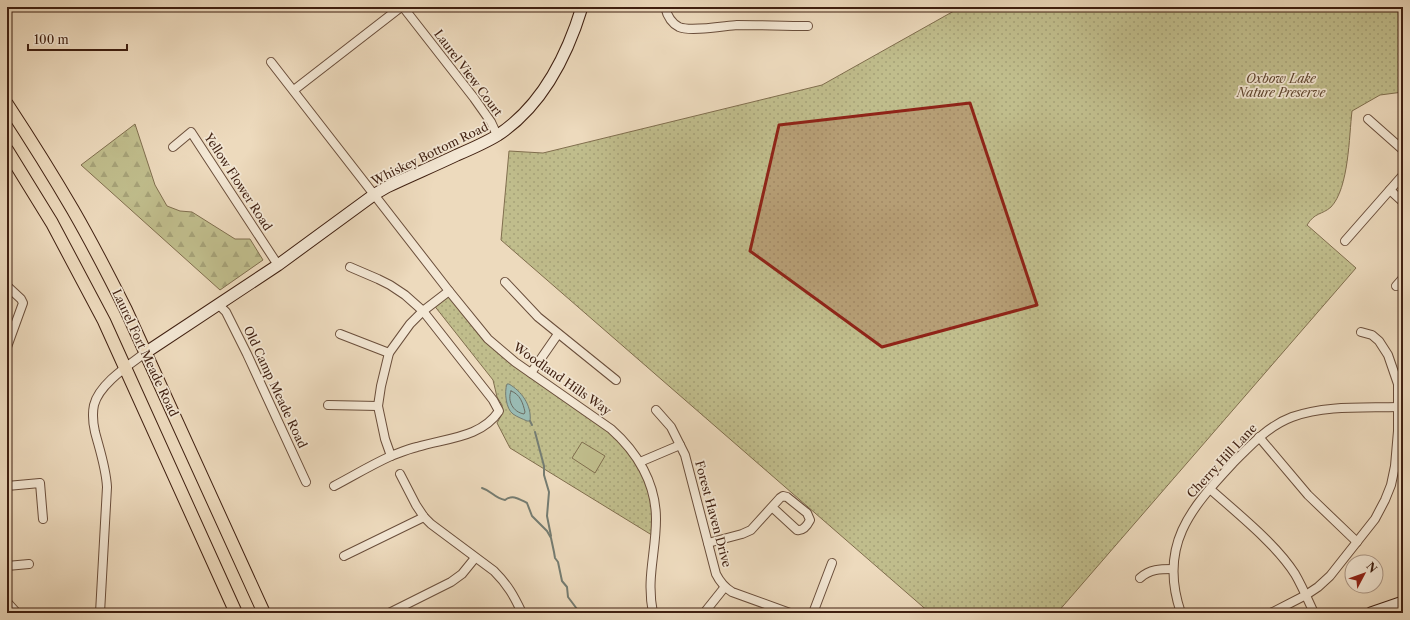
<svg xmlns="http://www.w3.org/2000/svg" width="1410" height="620" font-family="'Libre Caslon Text',serif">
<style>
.grass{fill:url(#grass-dots);stroke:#806e4e}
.forest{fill:url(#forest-firs);stroke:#806e4e}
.garden{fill:#c0bd8c;stroke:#806e4e}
.water{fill:#99bab2;stroke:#757c71}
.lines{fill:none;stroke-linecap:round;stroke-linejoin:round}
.shore{stroke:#6c6c61;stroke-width:1}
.stream{stroke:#757c71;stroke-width:2}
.street-casing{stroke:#6a4e3b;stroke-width:10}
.secondary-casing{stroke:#3f1f10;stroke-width:13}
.primary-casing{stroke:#3f1f10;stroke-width:14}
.street{stroke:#f3e7d4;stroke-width:8}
.secondary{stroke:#f3e7d4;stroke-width:11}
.primary{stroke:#eddabd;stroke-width:12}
.marked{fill:#8f2418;fill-opacity:0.2;stroke:#8f2418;stroke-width:3;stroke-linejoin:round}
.labels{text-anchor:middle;stroke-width:3.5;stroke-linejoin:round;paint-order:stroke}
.street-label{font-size:12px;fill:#3f1f10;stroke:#f3e7d4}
.park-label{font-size:12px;font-style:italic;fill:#5f462f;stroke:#f3e7d4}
</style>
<defs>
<pattern id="grass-dots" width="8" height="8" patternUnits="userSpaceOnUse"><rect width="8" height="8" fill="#c0bd8c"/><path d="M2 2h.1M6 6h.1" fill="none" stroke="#a6a278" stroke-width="1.8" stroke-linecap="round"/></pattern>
<pattern id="forest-firs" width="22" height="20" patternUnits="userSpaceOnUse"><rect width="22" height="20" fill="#c0bd8c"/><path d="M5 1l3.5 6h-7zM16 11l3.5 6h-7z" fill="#a6a278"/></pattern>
</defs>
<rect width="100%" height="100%" fill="#eddabd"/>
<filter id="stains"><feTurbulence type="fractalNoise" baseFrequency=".005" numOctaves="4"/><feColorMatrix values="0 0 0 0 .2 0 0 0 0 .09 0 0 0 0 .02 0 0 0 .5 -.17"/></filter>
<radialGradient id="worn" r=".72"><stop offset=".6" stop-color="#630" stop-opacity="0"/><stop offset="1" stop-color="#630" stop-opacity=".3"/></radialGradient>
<g class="grass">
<path d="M961,7H1403V92L1380,95L1352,111C1349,136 1349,188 1331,207C1322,215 1315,212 1307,225L1356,268L1057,613H930L501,240L509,151L543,153L822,85Z"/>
<path d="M449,291L488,339L622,438L650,487L655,537L510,448L497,423L501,416L502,405L497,397L493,380L433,304Z"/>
</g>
<path class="forest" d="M135,124L155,185L167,206L180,211L192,212L235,239H250L263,260L220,290L81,165Z"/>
<path class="garden" d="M582,442L605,456L595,473L572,458Z"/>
<path class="water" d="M507,384H509C521,391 532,405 530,421H527C523,419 517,417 513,414C506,409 504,392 507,384Z"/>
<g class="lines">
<path class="shore" d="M511,391C520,394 523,403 525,412L524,414C513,412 507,401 511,391Z"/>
<g class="stream">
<path d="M530,421L532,425"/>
<path d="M535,432L544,466V475L549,492L547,516L551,536"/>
<path d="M482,488C492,491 494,498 505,500C513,494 519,499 527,503L532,516L547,531L551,538L554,552L555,558L558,562L562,581L567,587L568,597L580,613"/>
</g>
<g class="street-casing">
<g id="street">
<path d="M403,7L474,98L491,122L497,135"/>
<path d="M665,7C667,15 671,23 679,27C690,32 724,26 737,25C761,25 784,26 808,26"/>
<path d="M271,62L449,291L488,339L515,362L611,429C637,452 656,483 656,519C656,553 646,578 653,613"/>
<path d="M294,90L401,7"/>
<path d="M1368,119L1403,150"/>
<path d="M173,147L191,132L278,265"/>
<path d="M1390,190L1403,202"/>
<path d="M1345,241L1403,175"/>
<path d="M505,282L538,317L616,380"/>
<path d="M7,286L21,299L23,303L7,347"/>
<path d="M1396,286L1403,278"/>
<path d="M219,305L226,312L247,354L306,482"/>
<path d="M340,334L389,353"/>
<path d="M531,373L558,334"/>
<path d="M328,405L378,406"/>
<path d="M656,410L671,427L685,455L716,574C720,582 724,587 732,592L790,613"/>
<path d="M1259,437L1308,495L1357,542"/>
<path d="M391,456L385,439L378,406L381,386L389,353L410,324L423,311L449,291"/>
<path d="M640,462L680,445"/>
<path d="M400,474L416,505L424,517L431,524L494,571C508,585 514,596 522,613"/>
<path d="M7,486L40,483L43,519"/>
<path d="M334,486C353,476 371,465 391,456C399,453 408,449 417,447C446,438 481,438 499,411L493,400L423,311L405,295L390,285L378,279L350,267"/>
<path d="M1210,489C1237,513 1276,544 1295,574C1302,586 1308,600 1314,613"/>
<path d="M708,543L742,534L751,530L780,498L783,496L787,497L807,513L810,520C807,526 803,531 797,530L772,507"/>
<path d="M344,556L424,517"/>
<path d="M7,566L29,564"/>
<path d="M1140,578C1150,569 1160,569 1173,569"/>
<path d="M7,602L17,613"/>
<path d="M100,613L107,487C106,468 100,451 95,432C93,423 92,414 94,405C99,384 129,365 145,353"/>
<path d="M389,613L451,582L462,574L475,558"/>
<path d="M704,613L724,588"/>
<path d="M813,613L832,563"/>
<path d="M1181,613C1158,546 1190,509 1233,463C1251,445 1268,426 1292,417C1326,405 1363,408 1398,407"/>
<path d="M1271,613L1306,595L1318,587L1330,576L1375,519L1385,500L1391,485L1395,466L1398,431V384L1388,355L1379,341L1372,335L1361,332"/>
</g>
</g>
<g class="secondary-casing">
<g id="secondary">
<path d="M145,353L278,265L375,194L387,187C410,176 434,166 457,155C471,149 485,143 498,135C542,106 567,56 582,7"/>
<path d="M1371,613L1403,602"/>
</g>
</g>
<g class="primary-casing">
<g id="primary">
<path d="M7,104C30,139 52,174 73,210C92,243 109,276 126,310L264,613"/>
<path d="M7,150L52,223L104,321L236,613"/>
</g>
</g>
<use href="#street" class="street"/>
<use href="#secondary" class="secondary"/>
<use href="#primary" class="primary"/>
</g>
<path class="marked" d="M970,103L1037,305L882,347L750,251L779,125Z"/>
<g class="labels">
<g class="street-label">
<text transform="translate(468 73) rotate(53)" y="4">Laurel View Court</text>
<text transform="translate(430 154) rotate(-26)" y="4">Whiskey Bottom Road</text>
<text transform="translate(238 182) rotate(57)" y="4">Yellow Flower Road</text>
<text transform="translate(145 353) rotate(65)" y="4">Laurel Fort Meade Road</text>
<text transform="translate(562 379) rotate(35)" y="4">Woodland Hills Way</text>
<text transform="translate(275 387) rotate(65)" y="4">Old Camp Meade Road</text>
<text transform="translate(1222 461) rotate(-47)" y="4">Cherry Hill Lane</text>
<text transform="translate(713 514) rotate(75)" y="4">Forest Haven Drive</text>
</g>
<g class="park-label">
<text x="1281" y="83">Oxbow Lake<tspan x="1281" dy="14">Nature Preserve</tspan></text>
</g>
</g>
<rect width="1410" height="620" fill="none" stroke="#eddabd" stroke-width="24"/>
<rect x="8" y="8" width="1394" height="604" fill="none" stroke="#3f1f10" stroke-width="2"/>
<rect x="12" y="12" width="1386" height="596" fill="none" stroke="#3f1f10"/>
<g transform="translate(1364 574) rotate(49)"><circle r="19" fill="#f3e7d4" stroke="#ab9786"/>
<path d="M0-3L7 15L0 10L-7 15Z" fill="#8f2418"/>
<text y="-6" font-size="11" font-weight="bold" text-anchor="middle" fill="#3f1f10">N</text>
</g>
<path d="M28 44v6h99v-6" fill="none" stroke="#3f1f10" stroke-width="2"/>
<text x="34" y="44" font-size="12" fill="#3f1f10" stroke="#f3e7d4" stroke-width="3" paint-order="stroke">100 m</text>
<rect width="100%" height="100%" filter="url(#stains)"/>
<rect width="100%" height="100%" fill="url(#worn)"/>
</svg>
